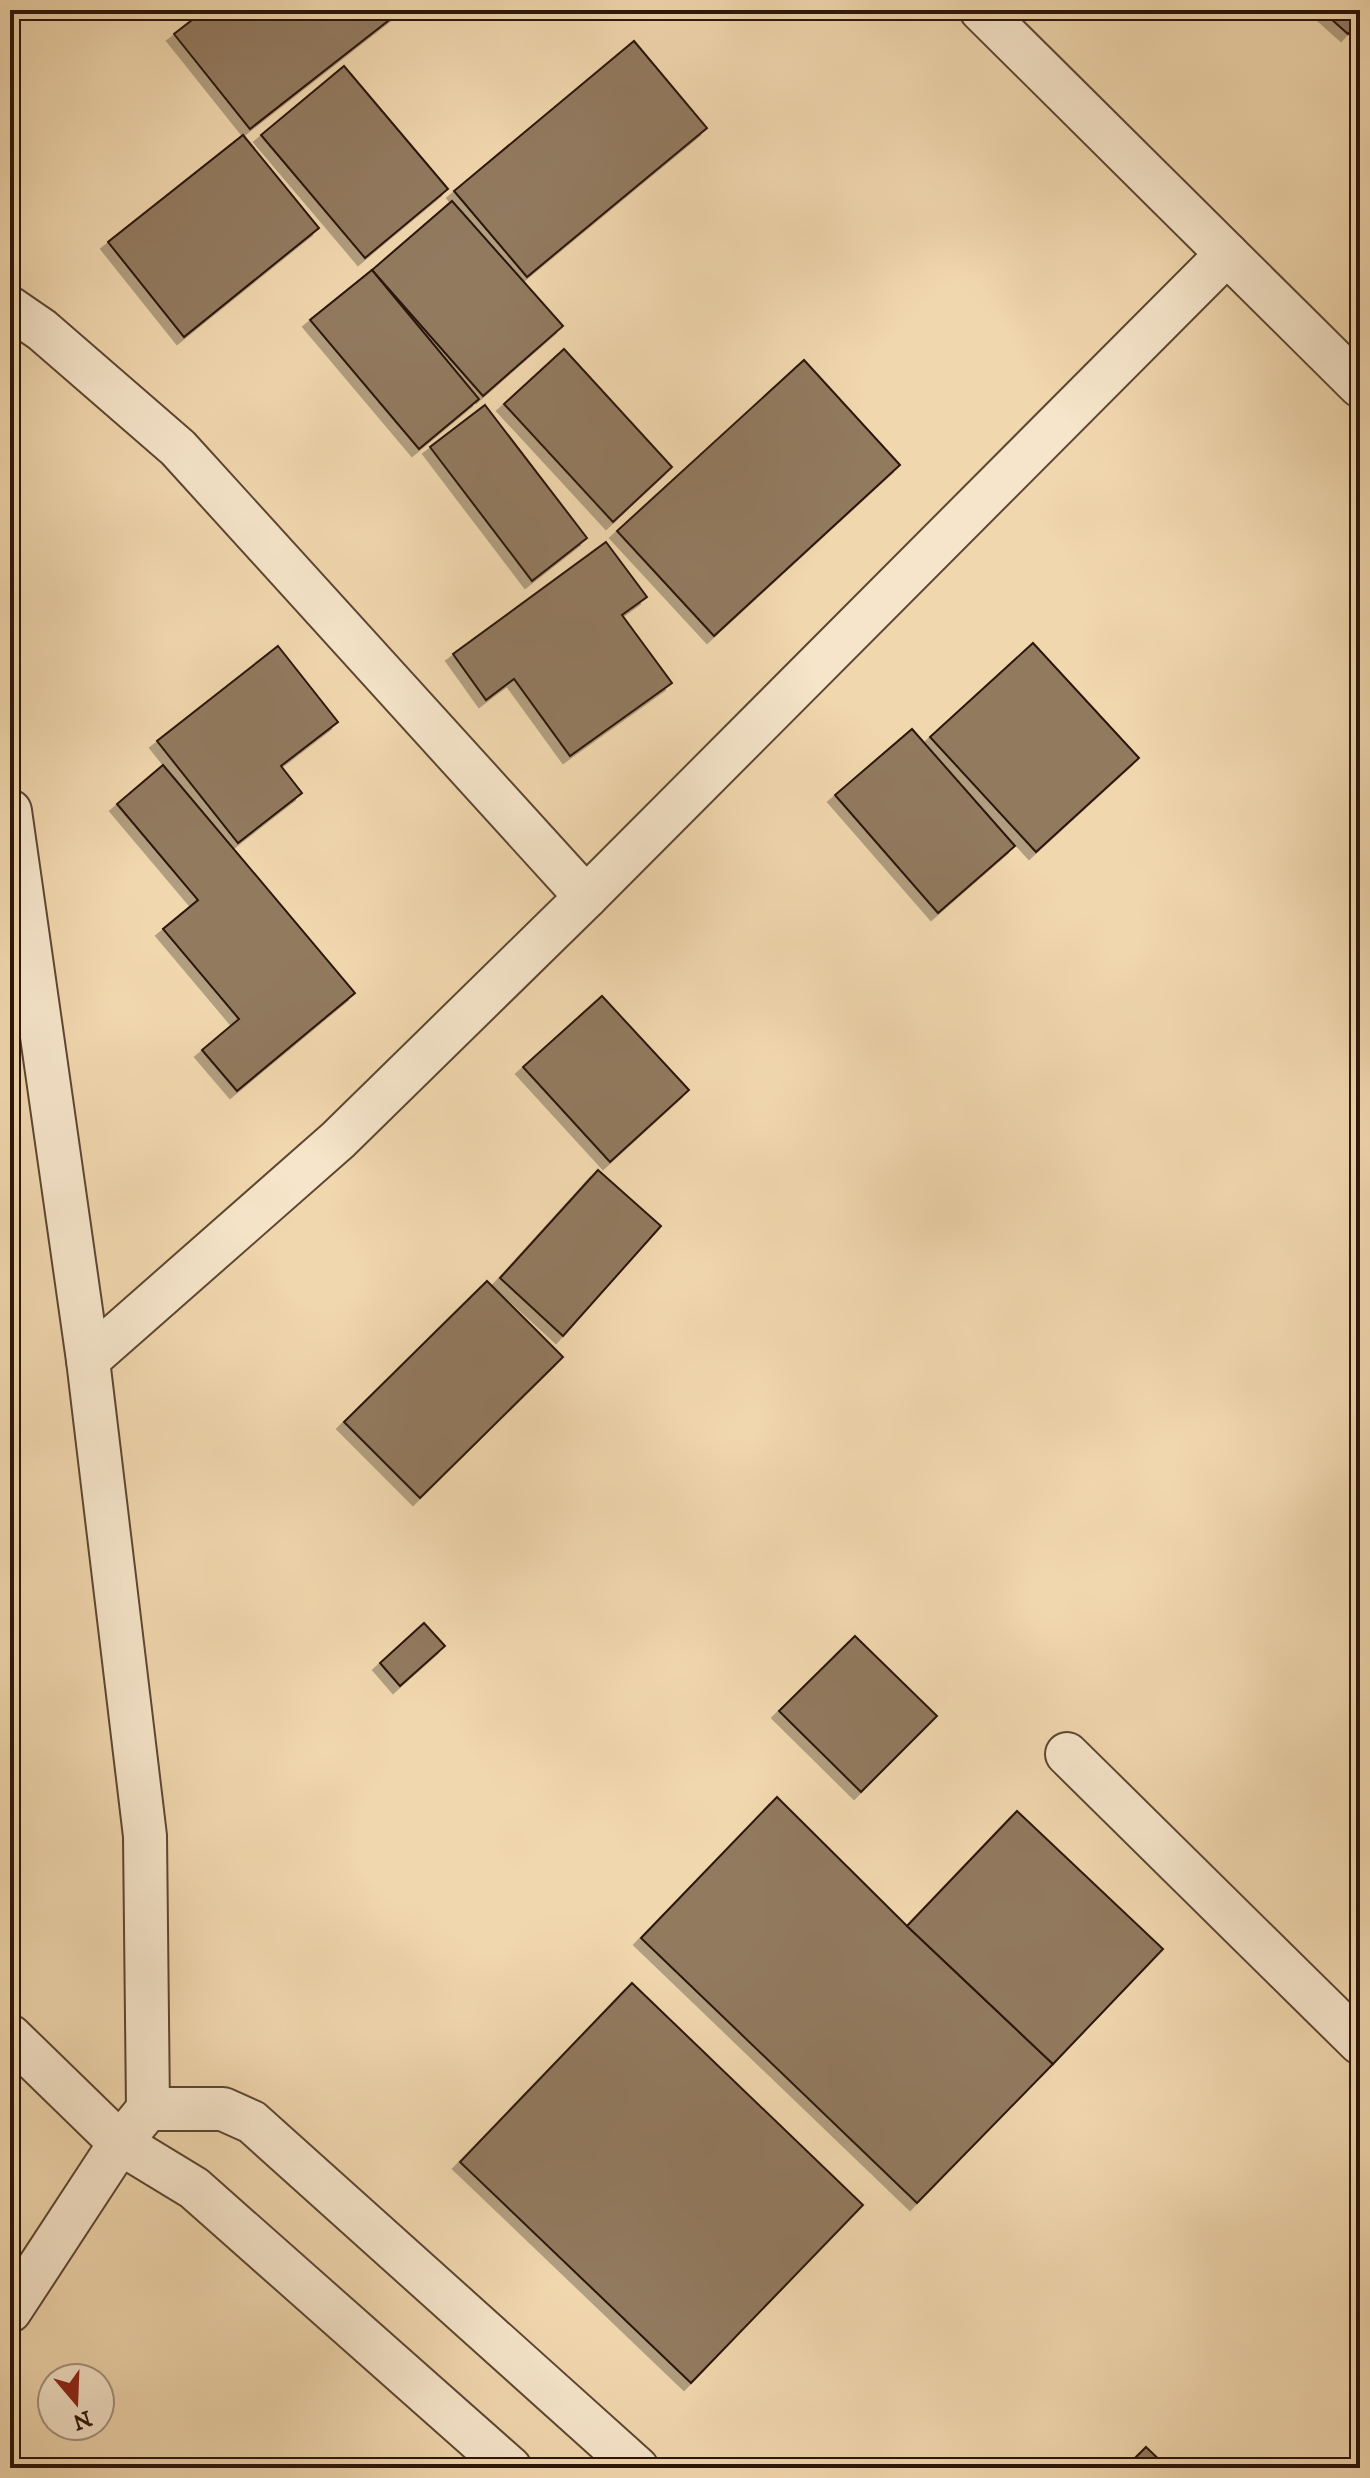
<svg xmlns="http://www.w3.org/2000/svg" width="1370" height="2478" font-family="'IM FELL DW Pica',serif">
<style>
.building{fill:#927a5f;stroke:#2c1609;stroke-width:2;filter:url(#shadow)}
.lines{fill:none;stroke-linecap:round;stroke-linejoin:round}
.minor-casing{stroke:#5d4632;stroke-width:46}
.minor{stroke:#f6e5ca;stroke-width:42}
</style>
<defs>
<filter id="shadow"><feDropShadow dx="-7" dy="7" stdDeviation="0" flood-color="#0004"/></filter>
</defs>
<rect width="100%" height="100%" fill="#f1d7ae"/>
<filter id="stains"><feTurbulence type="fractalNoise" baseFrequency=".0025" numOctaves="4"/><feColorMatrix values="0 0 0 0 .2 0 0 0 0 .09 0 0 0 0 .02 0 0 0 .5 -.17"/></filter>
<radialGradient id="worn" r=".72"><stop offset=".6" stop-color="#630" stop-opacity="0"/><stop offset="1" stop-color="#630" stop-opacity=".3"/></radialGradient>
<g class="building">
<path d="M205,10H402L250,129L174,34Z"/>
<path d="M1321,10H1360V21L1348,34Z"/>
<path d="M634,41L707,128L527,277L454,191Z"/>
<path d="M344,66L448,189L365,258L261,135Z"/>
<path d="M243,135L319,228L184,337L108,242Z"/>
<path d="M452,201L563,326L483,396L372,270Z"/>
<path d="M372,270L479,399L419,449L310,320Z"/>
<path d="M564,349L672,467L613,522L504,404Z"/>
<path d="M804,360L900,465L714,636L617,531Z"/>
<path d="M485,405L587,538L532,581L430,447Z"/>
<path d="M606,542L647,597L622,615L672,683L570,756L514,679L486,700L453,654Z"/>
<path d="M1033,643L1139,758L1036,852L930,737Z"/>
<path d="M278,646L338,722L281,766L302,793L238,843L157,741Z"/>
<path d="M912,729L1015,846L938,913L835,795Z"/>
<path d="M163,765L355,993L237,1091L202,1050L239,1019L163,929L198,900L117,804Z"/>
<path d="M602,996L689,1090L610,1162L523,1067Z"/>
<path d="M598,1170L661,1226L563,1336L500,1278Z"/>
<path d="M487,1281L563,1357L420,1498L344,1422Z"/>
<path d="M424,1623L445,1646L400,1686L380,1663Z"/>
<path d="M855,1636L937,1716L861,1792L779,1711Z"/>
<path d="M777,1797L907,1926L1053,2064L917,2203L641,1938Z"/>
<path d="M1017,1811L1163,1949L1053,2064L907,1926Z"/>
<path d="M632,1983L863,2205L691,2383L460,2162Z"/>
<path d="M1146,2447L1168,2468H1125Z"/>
</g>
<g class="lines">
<g class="minor-casing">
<g id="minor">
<path d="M981,10L1360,386"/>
<path d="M10,308L42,330L178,448L586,897"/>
<path d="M10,811L88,1360L145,1836L148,2109"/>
<path d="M88,1360L338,1140L586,897L1227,254"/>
<path d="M1067,1754L1360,2043"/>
<path d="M10,2036L120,2143L194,2188L510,2468"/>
<path d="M10,2311L120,2143L148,2109H223L252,2122L637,2468"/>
</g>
</g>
<use href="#minor" class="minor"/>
</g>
<rect width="1370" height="2478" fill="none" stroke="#f1d7ae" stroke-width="40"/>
<rect x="12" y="12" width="1346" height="2454" fill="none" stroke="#2c1609" stroke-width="4"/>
<rect x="20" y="20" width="1330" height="2438" fill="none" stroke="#2c1609" stroke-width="2"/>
<g transform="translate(76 2402) rotate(161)"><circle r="38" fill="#f6e5ca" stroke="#a5927d" stroke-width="2"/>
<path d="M0-6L14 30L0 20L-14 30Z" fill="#8f2418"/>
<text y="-12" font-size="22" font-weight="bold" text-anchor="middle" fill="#2c1609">N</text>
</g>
<rect width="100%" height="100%" filter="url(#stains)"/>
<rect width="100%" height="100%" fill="url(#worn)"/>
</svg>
